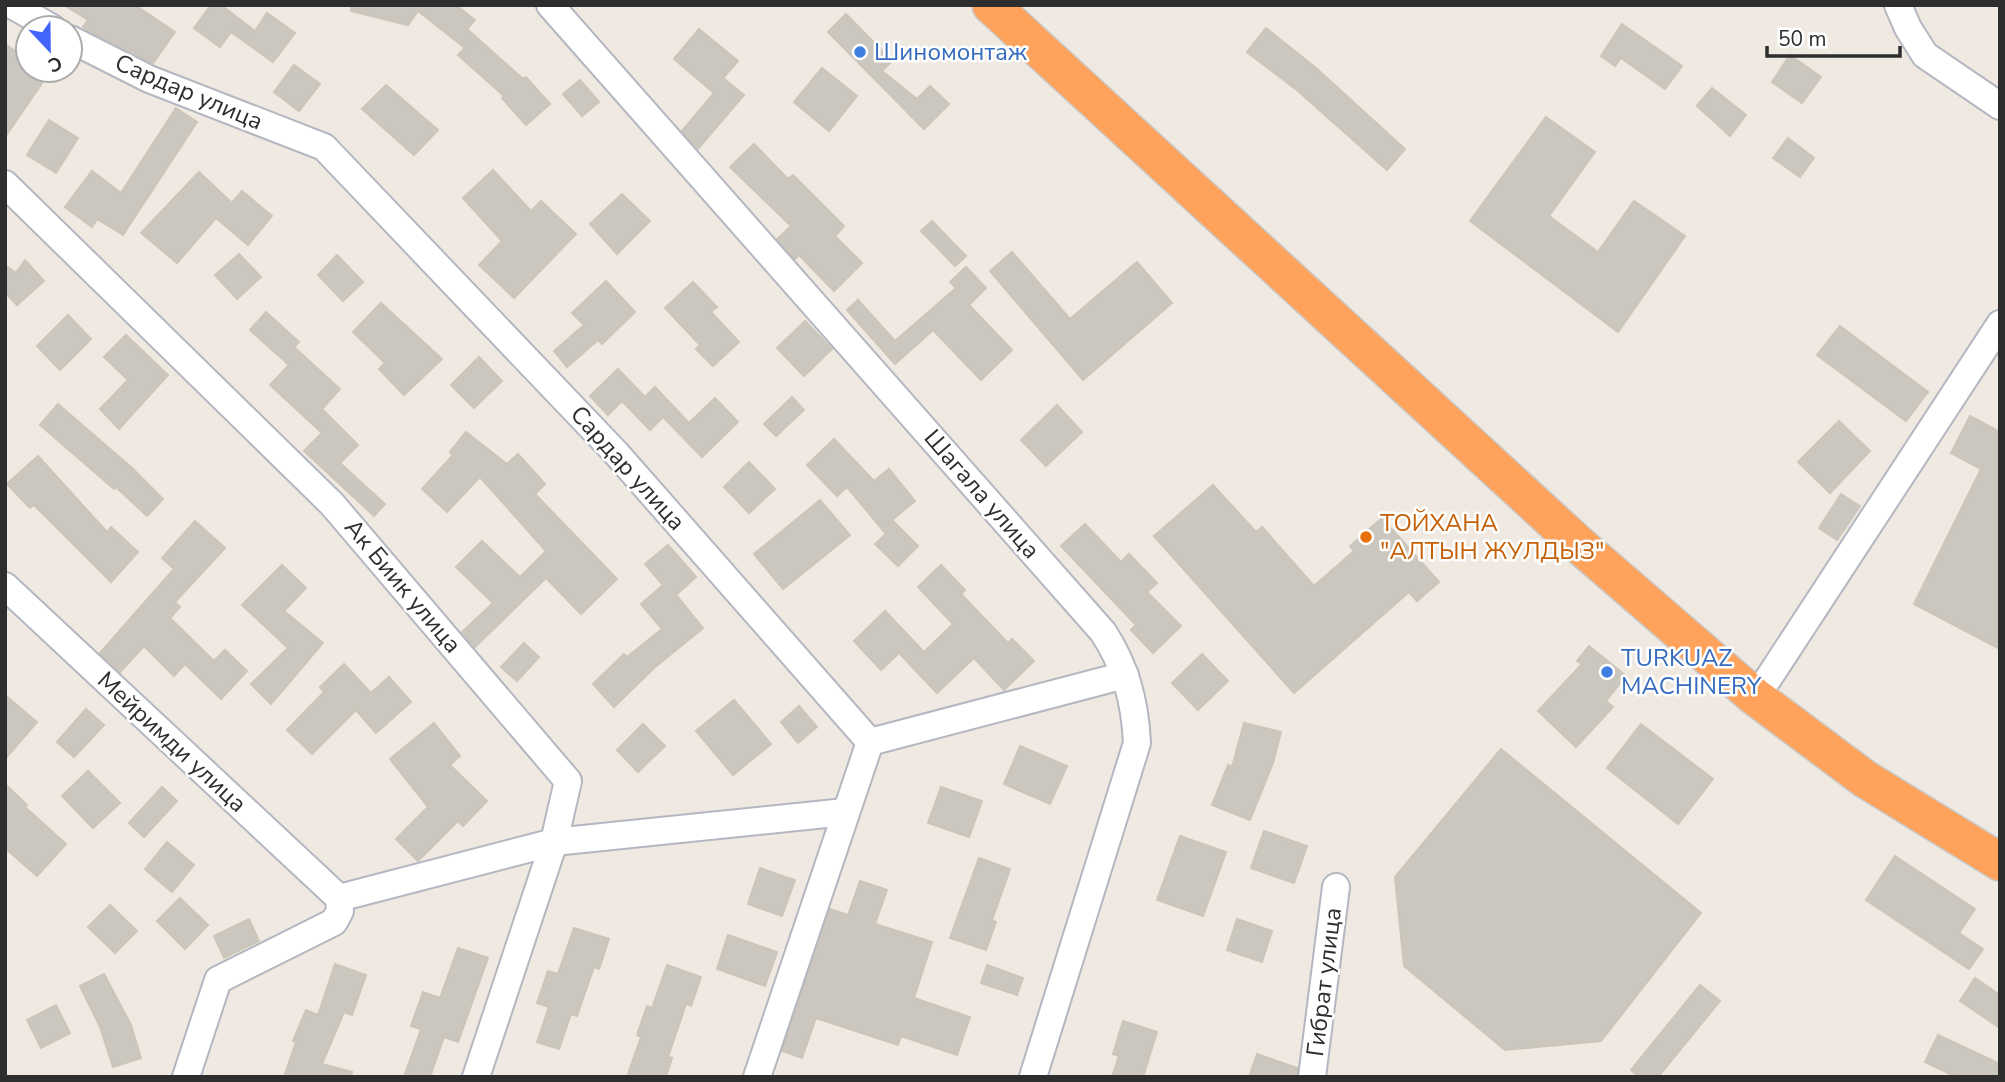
<svg xmlns="http://www.w3.org/2000/svg" width="2005" height="1082" font-family="'Nunito Sans',sans-serif">
<style>
.building{fill:#cbc7bf;stroke:#cbc5ba;stroke-width:2}
.lines{fill:none;stroke-linecap:round;stroke-linejoin:round}
.minor-casing{stroke:#b4b7c1;stroke-width:30}
.highway-casing{stroke:#c9c9c9;stroke-width:40}
.minor{stroke:#fff;stroke-width:26}
.highway{stroke:#ffa35c;stroke-width:37}
.shop-dot{fill:#3f7fe0;stroke:#fff;stroke-width:2.5}
.food-dot{fill:#e8710a;stroke:#fff;stroke-width:2.5}
.labels{text-anchor:middle;stroke-width:5;stroke-linejoin:round;paint-order:stroke}
.shop-label{font-size:24px;fill:#366cbe;stroke:#fff;text-anchor:start}
.street-label{font-size:24px;fill:#2e2e2e;stroke:#fff}
.food-label{font-size:24px;fill:#c56008;stroke:#fff;text-anchor:start}
</style>
<rect width="100%" height="100%" fill="#efe9e1"/>
<g class="building">
<path d="M64,5H135L175,32L153,63L89,31L83,27L88,20Z"/>
<path d="M211,5H221L255,31L267,13L295,33L273,62L231,32L220,47L194,28Z"/>
<path d="M351,5H456L475,20L467,29L523,79L526,77L550,104L526,125L502,98L504,96L458,55L465,48L418,11L408,25L351,11Z"/>
<path d="M846,14L892,61L882,71L917,99L930,86L949,104L924,129L828,32Z"/>
<path d="M1622,24L1682,66L1665,89L1621,58L1615,66L1601,56Z"/>
<path d="M1266,28L1316,68L1405,149L1387,170L1298,91L1247,52Z"/>
<path d="M699,29L738,61L723,78L744,95L698,149L682,131L714,93L674,59Z"/>
<path d="M5,44L28,60V70H51L5,137Z"/>
<path d="M1790,55L1821,77L1802,103L1772,82Z"/>
<path d="M294,65L320,84L299,111L274,92Z"/>
<path d="M822,68L857,96L829,131L794,102Z"/>
<path d="M580,80L599,102L582,116L563,94Z"/>
<path d="M386,85L438,130L414,155L362,109Z"/>
<path d="M1712,88L1746,115L1730,136L1697,106Z"/>
<path d="M176,108L197,122L123,235L97,219L92,227L65,207L92,171L121,193Z"/>
<path d="M1546,117L1595,152L1549,216L1598,252L1634,201L1685,236L1618,332L1470,221Z"/>
<path d="M49,120L78,138L56,173L27,155Z"/>
<path d="M1788,138L1814,158L1800,177L1773,158Z"/>
<path d="M754,144L788,179L793,175L844,226L835,236L862,263L834,291L799,255L795,259L777,239L791,226L730,167Z"/>
<path d="M493,170L531,211L541,201L576,234L514,298L479,265L502,241L463,198Z"/>
<path d="M199,172L232,203L242,191L272,216L248,245L216,218L177,263L141,233Z"/>
<path d="M622,194L650,221L617,254L590,224Z"/>
<path d="M932,221L966,256L955,266L921,231Z"/>
<path d="M1012,252L1070,319L1137,262L1172,303L1083,380L990,271Z"/>
<path d="M239,254L261,277L237,299L215,275Z"/>
<path d="M337,255L363,282L343,301L318,275Z"/>
<path d="M25,260L44,281L17,305L5,292V265L16,273Z"/>
<path d="M966,267L986,288L969,305L1012,350L981,380L933,330L895,364L847,310L858,300L895,341L956,288L950,282Z"/>
<path d="M606,281L635,312L602,344L598,340L567,367L554,351L584,325L572,313Z"/>
<path d="M693,282L717,307L711,312L739,342L713,366L696,349L700,345L665,308Z"/>
<path d="M381,303L442,359L404,395L379,369L385,363L353,332Z"/>
<path d="M266,312L299,342L294,347L340,389L322,409L358,445L340,463L385,504L374,516L304,451L322,433L270,385L289,365L250,330Z"/>
<path d="M68,315L91,339L60,370L37,346Z"/>
<path d="M805,321L832,349L804,376L777,348Z"/>
<path d="M1840,326L1928,392L1906,421L1817,355Z"/>
<path d="M126,335L168,375L119,429L100,409L128,380L104,357Z"/>
<path d="M479,357L502,381L474,408L451,385Z"/>
<path d="M618,369L645,397L655,387L689,423L715,398L738,422L702,457L663,417L650,430L622,401L608,415L590,396Z"/>
<path d="M792,397L804,410L776,436L764,424Z"/>
<path d="M58,404L132,468L163,499L147,516L116,487L114,489L40,425Z"/>
<path d="M1057,405L1082,432L1046,466L1021,440Z"/>
<path d="M1970,416L2000,432V649L1914,604L1981,469L1951,453Z"/>
<path d="M1839,421L1870,451L1830,493L1798,462Z"/>
<path d="M466,432L507,464L518,454L545,484L535,494L617,579L581,614L546,578L475,647L462,632L493,603L456,567L482,541L520,577L546,551L480,477L447,512L422,489L453,455L450,452Z"/>
<path d="M834,439L874,481L889,469L915,501L892,520L918,546L898,566L875,544L886,534L847,487L837,496L807,465Z"/>
<path d="M38,456L107,532L111,527L138,552L111,582L34,505L30,508L7,484Z"/>
<path d="M749,462L775,489L749,513L724,487Z"/>
<path d="M1213,485L1256,532L1262,527L1314,586L1354,551L1350,546L1382,518L1439,582L1417,601L1409,592L1294,693L1154,536Z"/>
<path d="M1841,494L1860,506L1837,540L1819,528Z"/>
<path d="M820,500L850,535L783,589L754,554Z"/>
<path d="M195,521L225,548L175,602L180,607L170,618L214,661L225,650L247,671L221,699L185,664L174,676L144,646L120,672L100,653L174,569L162,558Z"/>
<path d="M1085,524L1121,562L1129,554L1157,583L1147,592L1181,626L1153,653L1131,630L1136,625L1061,546Z"/>
<path d="M668,545L696,577L676,595L703,628L654,668L614,707L593,684L624,654L627,657L662,629L641,604L663,585L645,564Z"/>
<path d="M282,565L306,588L284,611L323,643L271,704L251,684L288,648L242,605Z"/>
<path d="M941,565L965,590L961,594L1008,643L1012,639L1034,661L1004,690L974,658L937,693L899,653L881,670L854,641L885,611L924,652L953,624L918,587Z"/>
<path d="M524,643L539,657L517,681L501,667Z"/>
<path d="M1589,646L1626,676L1606,701L1613,707L1576,747L1538,711L1582,664L1577,661Z"/>
<path d="M1202,654L1228,681L1198,710L1172,683Z"/>
<path d="M344,664L371,693L389,677L411,702L376,733L356,710L312,754L287,730L324,692L320,687Z"/>
<path d="M5,695L37,722L5,759Z"/>
<path d="M734,700L771,744L733,775L696,731Z"/>
<path d="M799,706L817,727L798,743L781,722Z"/>
<path d="M86,709L104,725L74,757L57,742Z"/>
<path d="M434,723L460,756L450,765L487,801L463,826L458,821L418,861L396,839L428,807L390,759Z"/>
<path d="M1244,723L1281,732L1273,763L1250,820L1212,805L1228,765L1232,767Z"/>
<path d="M643,724L665,746L638,772L617,750Z"/>
<path d="M1641,724L1713,779L1678,824L1607,768Z"/>
<path d="M1020,746L1067,766L1050,804L1004,784Z"/>
<path d="M1501,749L1701,913L1601,1041L1505,1050L1404,966L1395,877Z"/>
<path d="M88,771L120,803L93,828L62,796Z"/>
<path d="M5,784L27,805L25,807L66,844L37,876L5,848Z"/>
<path d="M162,787L177,801L144,837L129,823Z"/>
<path d="M941,787L982,801L969,837L928,823Z"/>
<path d="M1264,831L1307,846L1294,883L1251,868Z"/>
<path d="M1180,836L1226,852L1203,916L1157,900Z"/>
<path d="M167,842L194,865L172,892L145,869Z"/>
<path d="M1895,856L1975,909L1959,933L1983,949L1969,969L1866,900Z"/>
<path d="M979,858L1010,869L992,920L996,922L986,950L950,938Z"/>
<path d="M760,868L795,880L782,916L748,904Z"/>
<path d="M860,881L887,890L875,924L932,942L914,998L970,1017L957,1055L901,1036L898,1045L816,1018L802,1058L782,1051L830,909L848,915Z"/>
<path d="M180,898L208,925L185,949L157,921Z"/>
<path d="M110,905L137,931L115,953L88,927Z"/>
<path d="M249,919L259,941L224,958L214,936Z"/>
<path d="M1237,919L1272,931L1262,962L1227,950Z"/>
<path d="M574,928L609,939L599,969L594,967L577,1016L571,1014L559,1049L537,1042L549,1007L537,1003L548,971L558,974Z"/>
<path d="M728,935L777,952L765,986L717,969Z"/>
<path d="M458,948L488,958L458,1042L444,1037L430,1077H404L421,1029L411,1026L423,992L440,998Z"/>
<path d="M335,964L366,975L352,1015L344,1012L322,1064L352,1072L351,1077H284L296,1042L293,1041L306,1010L318,1015Z"/>
<path d="M667,965L701,977L691,1006L686,1004L668,1057L672,1058L666,1077H627L641,1037L637,1035L647,1006L652,1008Z"/>
<path d="M987,965L1023,978L1017,995L981,983Z"/>
<path d="M104,974L131,1025L141,1058L113,1067L100,1027L80,986Z"/>
<path d="M1975,978L2000,995V1028L1960,1001Z"/>
<path d="M1700,985L1720,1001L1658,1077H1639L1631,1070Z"/>
<path d="M56,1005L70,1033L41,1048L27,1020Z"/>
<path d="M1123,1021L1157,1032L1143,1077H1112L1119,1056L1113,1054Z"/>
<path d="M1938,1035L2000,1064V1077H1956L1925,1062Z"/>
<path d="M1257,1054L1297,1068V1077H1249Z"/>
</g>
<g class="lines">
<g class="minor-casing">
<g id="minor">
<path d="M12,5L52,28"/>
<path d="M550,5L1103,632C1126,667 1135,702 1137,743L1033,1077"/>
<path d="M1898,5L1908,28L1925,55L2000,106"/>
<path d="M70,39L149,79L324,147L616,453L870,742L757,1077"/>
<path d="M5,184L332,504L568,781L554,842L476,1077"/>
<path d="M5,586L339,898"/>
<path d="M1768,679L2000,324"/>
<path d="M870,742L1125,675"/>
<path d="M186,1077L218,980L334,922L340,911L339,898L554,842L845,812"/>
<path d="M1312,1077L1336,887"/>
</g>
</g>
<g class="highway-casing">
<path id="highway" d="M991,5L1576,542L1754,696L1865,779L2000,862"/>
</g>
<use href="#minor" class="minor"/>
<use href="#highway" class="highway"/>
</g>
<g class="shop-dot">
<circle cx="860" cy="52" r="7"/>
<circle cx="1607" cy="672" r="7"/>
</g>
<circle class="food-dot" cx="1366" cy="537" r="7"/>
<g class="labels">
<g class="shop-label">
<text x="874" y="60">Шиномонтаж</text>
<text x="1621" y="666">TURKUAZ<tspan x="1621" dy="28">MACHINERY</tspan></text>
</g>
<g class="street-label">
<text transform="translate(189 92) rotate(23)" y="8">Сардар улица</text>
<text transform="translate(628 468) rotate(48)" y="8">Сардар улица</text>
<text transform="translate(982 494) rotate(49)" y="8">Шагала улица</text>
<text transform="translate(403 586) rotate(50)" y="8">Ак Биик улица</text>
<text transform="translate(172 742) rotate(43)" y="8">Мейримди улица</text>
<text transform="translate(1324 982) rotate(-83)" y="8">Гибрат улица</text>
</g>
<g class="food-label">
<text x="1380" y="531">ТОЙХАНА<tspan x="1380" dy="28">"АЛТЫН ЖУЛДЫЗ"</tspan></text>
</g>
</g>
<rect width="2005" height="1082" fill="none" stroke="#2e2e2e" stroke-width="14"/>
<g transform="translate(49 49) rotate(158)"><circle r="33" fill="#ffffff" stroke="#ababab" stroke-width="2"/>
<path d="M0-5L12 26L0 18L-12 26Z" fill="#4264fb"/>
<text y="-10" font-size="19" font-weight="bold" text-anchor="middle" fill="#2e2e2e">С</text>
</g>
<path d="M1767 46v10h133v-10" fill="none" stroke="#2e2e2e" stroke-width="3.5"/>
<text x="1778" y="46" font-size="21" fill="#2e2e2e" stroke="#ffffff" stroke-width="5" paint-order="stroke">50 m</text>
</svg>
